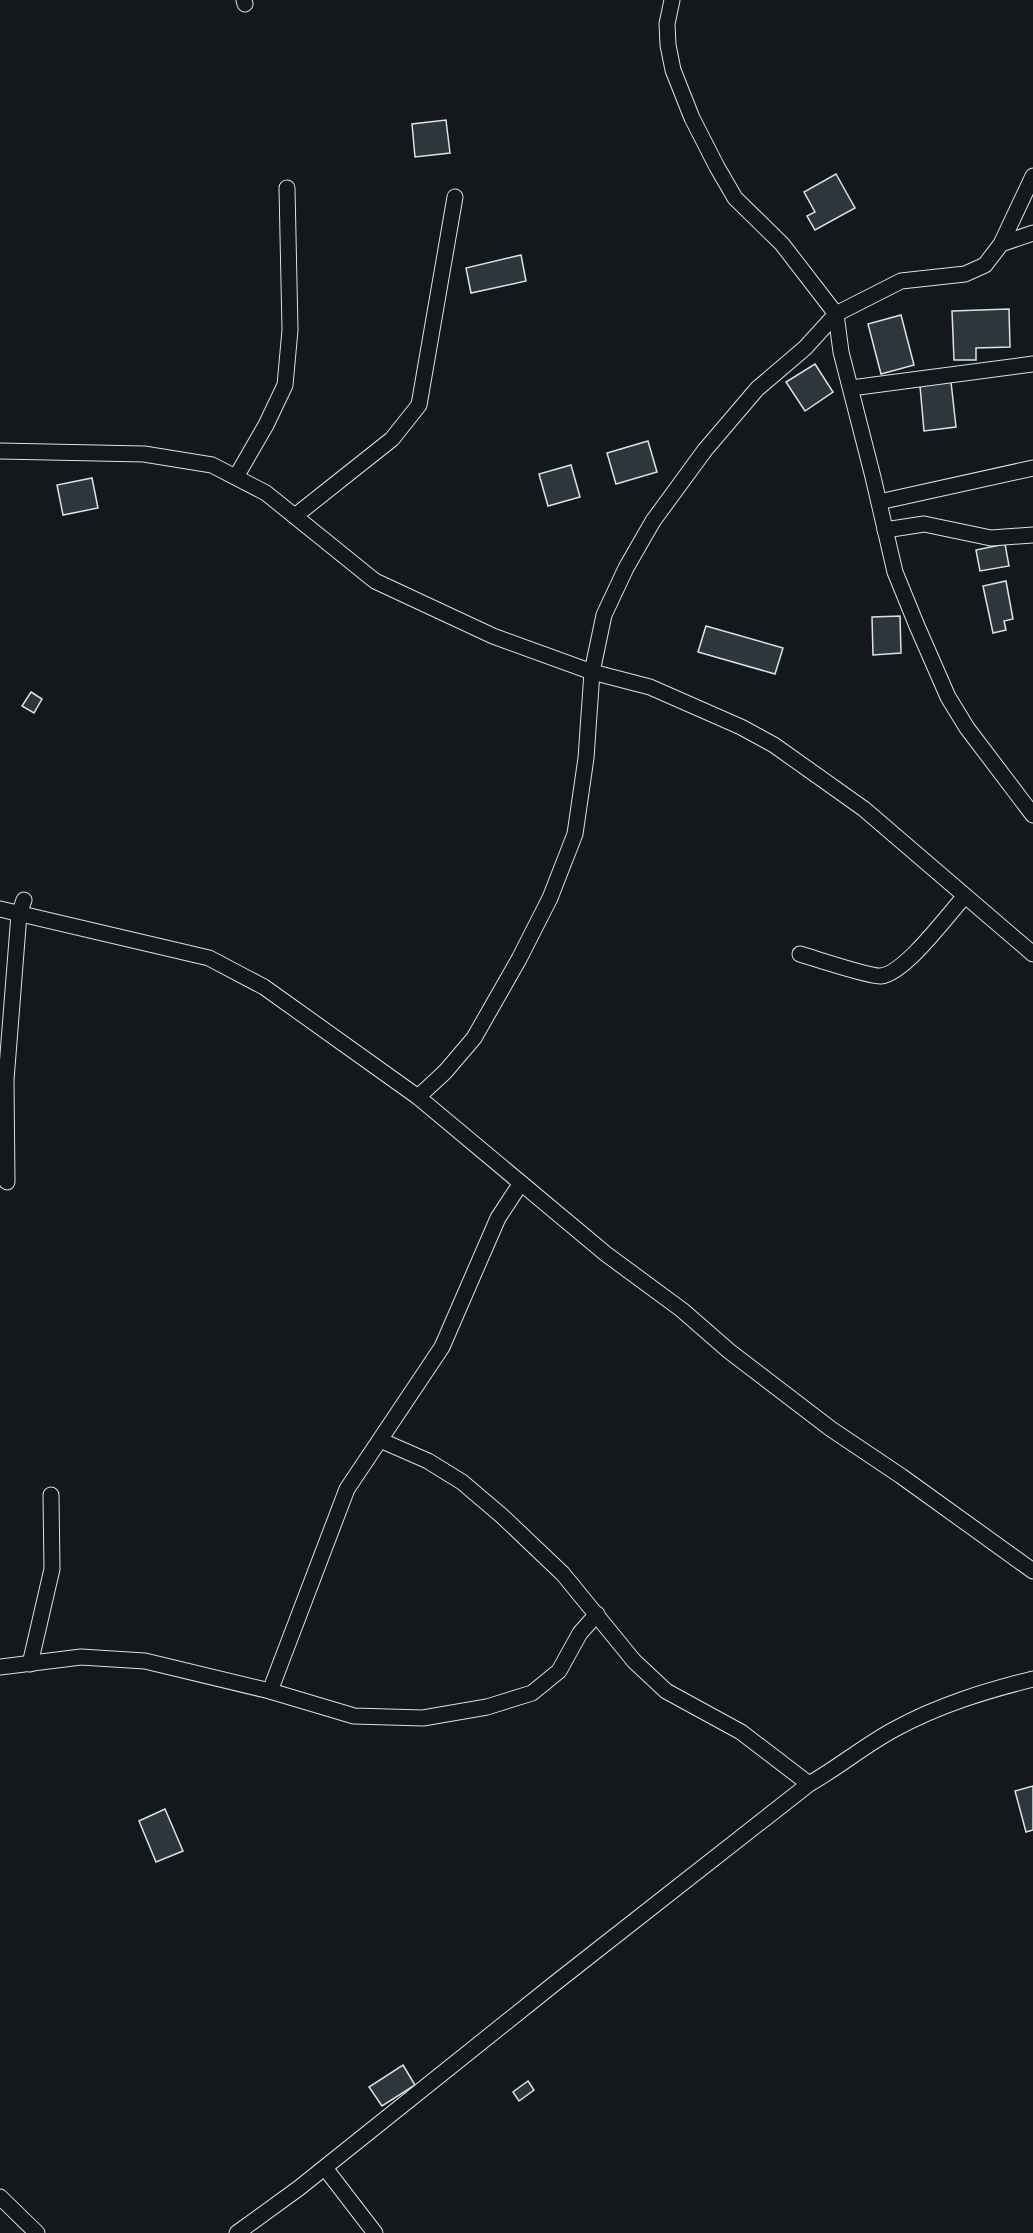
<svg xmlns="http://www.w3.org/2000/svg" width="1033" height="2233" font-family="Quicksand,sans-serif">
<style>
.building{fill:#2c363c;stroke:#d8e6dc;stroke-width:1.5}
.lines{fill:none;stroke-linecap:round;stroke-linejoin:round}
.minor-casing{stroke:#d8e6dc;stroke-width:17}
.minor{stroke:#14181c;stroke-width:15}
</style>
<rect width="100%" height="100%" fill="#14181c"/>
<g class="building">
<path d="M446,120L450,153L415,157L412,124Z"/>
<path d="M836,174L855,208L815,230L807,216L815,212L804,192Z"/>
<path d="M521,255L526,281L471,293L466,268Z"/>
<path d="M1009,309L1010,347L976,348V360H954L952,311Z"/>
<path d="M901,315L914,365L881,374L868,324Z"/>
<path d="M815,364L833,392L805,411L786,382Z"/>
<path d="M951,382L956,427L924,431L920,386Z"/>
<path d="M648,441L657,472L616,484L607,453Z"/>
<path d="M571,465L580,497L548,506L539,474Z"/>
<path d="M92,478L98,508L63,515L57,485Z"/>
<path d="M1005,544L1009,566L980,571L976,550Z"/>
<path d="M1006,581L1013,619L1004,621L1006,630L993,633L983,586Z"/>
<path d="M900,616L901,653L873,655L872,617Z"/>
<path d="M706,626L783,648L775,674L698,652Z"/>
<path d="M31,692L42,699L34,713L22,706Z"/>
<path d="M1033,1786V1830L1026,1832L1015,1791Z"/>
<path d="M165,1809L183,1851L156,1862L139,1821Z"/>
<path d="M403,2065L415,2085L382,2106L369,2087Z"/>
<path d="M528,2081L534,2090L519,2101L513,2092Z"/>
</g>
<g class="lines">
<g class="minor-casing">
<g id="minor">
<path d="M244,0L245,4"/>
<path d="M672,0L667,24L668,45L673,70L692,118L717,167L735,198L782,244L836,314L841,352L873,477L895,572L917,626L948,697L967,728L1033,815"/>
<path d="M1001,244L1033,233"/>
<path d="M851,388L1033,364"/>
<path d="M0,451L144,454L212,465L266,493L375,581L493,636L592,672L650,687L741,727L774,745L864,809L1033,954"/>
<path d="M236,477L266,425L285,385L290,330L287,188"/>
<path d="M879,502L1033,468"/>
<path d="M295,516L392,439L419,405L455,197"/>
<path d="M885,530L924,524L991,538L1033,535"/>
<path d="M0,909L209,958L264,987L418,1097L606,1254L682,1310L729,1351L831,1429L901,1476L1033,1571"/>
<path d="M800,954C814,958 870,977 881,976C905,973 947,916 964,897"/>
<path d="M418,1097L445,1072L474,1038L519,959L550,898L575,834L586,758L592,672L604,615L626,568L653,521L705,450L757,389L805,348L836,314L901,281L965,274L985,265L1001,244L1033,176"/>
<path d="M7,1182L6,1080L19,914L24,900"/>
<path d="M380,1440L428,1461L462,1482L502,1516L563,1574L634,1661L666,1691L741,1732L809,1784"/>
<path d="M30,1664L52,1569L51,1495"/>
<path d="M0,1667L81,1657L145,1661L270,1691L354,1716L423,1718L487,1707L532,1693L559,1671L580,1633L597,1614"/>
<path d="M270,1691L347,1489L442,1347L498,1218L521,1183"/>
<path d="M325,2168L375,2233"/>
<path d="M0,2197L37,2233"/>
<path d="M237,2233L299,2188L554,1984L809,1784C839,1767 865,1745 895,1729C939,1705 985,1691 1033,1679"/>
</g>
</g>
<use href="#minor" class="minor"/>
</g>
</svg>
